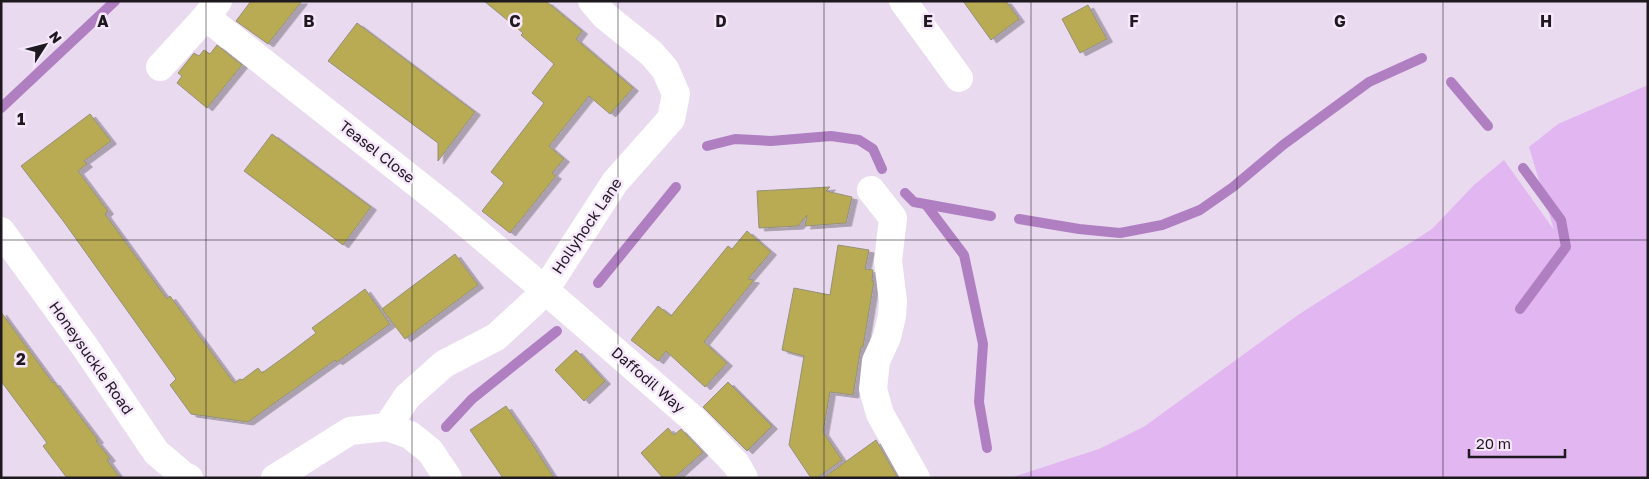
<svg xmlns="http://www.w3.org/2000/svg" width="1649" height="479" font-family="'Golos Text',sans-serif">
<style>
.green{fill:#e1b6f1}
.lines{fill:none;stroke-linecap:round;stroke-linejoin:round}
.stream{stroke:#b07fc2;stroke-width:10}
.building{fill:#b9ab52;stroke:#94907b;filter:url(#shadow)}
.street{stroke:#fff;stroke-width:28}
.grid{fill:none;stroke:#1e181f;stroke-width:1;stroke-opacity:0.55}
.labels{text-anchor:middle;stroke-width:5;stroke-linejoin:round;paint-order:stroke}
.street-label{font-size:15px;fill:#1e181f;stroke:#f6e7fc}
.grid-label{font-size:16px;text-anchor:middle;font-weight:bold;fill:#1e181f;stroke:#f6e7fc;stroke-width:5;stroke-linejoin:round;paint-order:stroke}
</style>
<defs>
<filter id="shadow"><feDropShadow dx="5.5" dy="3" stdDeviation="0" flood-color="#0004"/></filter>
</defs>
<rect width="100%" height="100%" fill="#e9daef"/>
<path class="green" d="M1648,85V478H1010L1099,449L1145,426L1298,315L1432,229L1474,185L1504,160L1554,230L1529,147L1558,124Z"/>
<g class="lines">
<g class="stream">
<path d="M1451,82L1488,126"/>
<path d="M1,108L115,1"/>
<path d="M707,146L735,139L771,141L831,136L859,140L873,149L882,169"/>
<path d="M905,193L914,202L991,216"/>
<path d="M927,206L964,255L983,344L979,402L987,448"/>
<path d="M1019,219L1079,229L1120,233L1162,225L1200,210L1233,187L1283,145L1369,82L1422,58"/>
<path d="M598,283L676,187"/>
<path d="M1520,309L1566,247L1561,220L1523,168"/>
<path d="M446,427L472,399L557,331"/>
</g>
</g>
<g class="building">
<path d="M251,1H302L268,44L236,21Z"/>
<path d="M484,1L547,2L582,31L576,39L633,88L610,114L589,96L549,146L564,159L552,173L556,176L510,233L482,211L504,183L491,172L544,103L532,93L554,64L521,35L523,33Z"/>
<path d="M963,1H1006L1019,19L991,40Z"/>
<path d="M1088,5L1107,39L1080,53L1062,19Z"/>
<path d="M357,23L475,112L438,161V143L328,61Z"/>
<path d="M217,45L242,65L207,108L177,83L182,76L178,73L194,53L199,56L204,50L210,54Z"/>
<path d="M90,114L111,141L84,161L87,164L78,171L108,211L105,214L167,299L170,296L234,383L240,379L242,380L258,368L262,373L287,355L316,333L312,328L365,289L390,324L337,362L335,360L248,422L191,414L170,385L176,379L64,222L21,166Z"/>
<path d="M272,134L371,207L343,245L244,171Z"/>
<path d="M830,187L826,191L852,197L846,223L805,226L807,215L798,226L759,228L757,191Z"/>
<path d="M747,231L771,252L748,279L754,280L704,342L727,363L705,387L666,351L658,361L631,340L658,306L671,316L728,246L732,249Z"/>
<path d="M838,245L869,250L865,269L873,270L872,281H874L863,347H861L853,395L830,392L823,432L842,460L817,478H811L789,445L804,356L782,350L794,288L830,295Z"/>
<path d="M455,254L478,285L405,339L382,309Z"/>
<path d="M1,312L53,383L54,382L98,440L96,441L110,458L107,460L120,478H67L43,446L47,443L1,381Z"/>
<path d="M576,350L605,381L584,401L555,370Z"/>
<path d="M728,382L772,426L747,451L703,407Z"/>
<path d="M506,406L531,442L554,478H503L470,430Z"/>
<path d="M668,428L674,435L681,429L703,452L674,478H663L641,453Z"/>
<path d="M876,440L898,478H823Z"/>
</g>
<g class="lines">
<g class="street">
<path d="M903,1L959,78"/>
<path d="M206,17L448,208L545,290L692,418L736,464L744,478"/>
<path d="M160,67L206,17L218,1"/>
<path d="M871,190L893,218L888,261L893,301L892,316L887,337L876,361L873,389L880,414L916,478"/>
<path d="M1,231L85,347L156,452L184,476L189,478"/>
<path d="M387,427L407,397L444,364L496,337L534,302L545,290L615,182L671,119L676,94L665,69L651,53L605,16L592,1"/>
<path d="M275,478L350,431L387,427L410,435L430,451L448,478"/>
</g>
</g>
<path class="grid" d="M206,1V478M412,1V478M618,1V478M824,1V478M1031,1V478M1237,1V478M1443,1V478M1,240H1648"/>
<g class="labels">
<g class="street-label">
<text transform="translate(377 152) rotate(38)" y="5">Teasel Close</text>
<text transform="translate(587 226) rotate(-56)" y="5">Hollyhock Lane</text>
<text transform="translate(91 358) rotate(55)" y="5">Honeysuckle Road</text>
<text transform="translate(648 380) rotate(41)" y="5">Daffodil Way</text>
</g>
</g>
<g class="grid-label">
<text x="103" y="27">A</text>
<text x="309" y="27">B</text>
<text x="515" y="27">C</text>
<text x="721" y="27">D</text>
<text x="928" y="27">E</text>
<text x="1134" y="27">F</text>
<text x="1340" y="27">G</text>
<text x="1546" y="27">H</text>
<text x="21" y="125">1</text>
<text x="21" y="365">2</text>
</g>
<rect width="1649" height="479" fill="none" stroke="#1e181f" stroke-width="5"/>
<g transform="translate(45 45) rotate(54)" stroke="#f6e7fc" stroke-width="4" paint-order="stroke">
<path d="M0-4L9 19L0 12L-9 19Z" fill="#1e181f"/>
<text y="-8" font-size="14" font-weight="bold" text-anchor="middle" fill="#1e181f">N</text>
</g>
<path d="M1469 449v8h96v-8" fill="none" stroke="#1e181f" stroke-width="2.5"/>
<text x="1476" y="449" font-size="15" fill="#1e181f" stroke="#f6e7fc" stroke-width="4" paint-order="stroke">20 m</text>
</svg>
